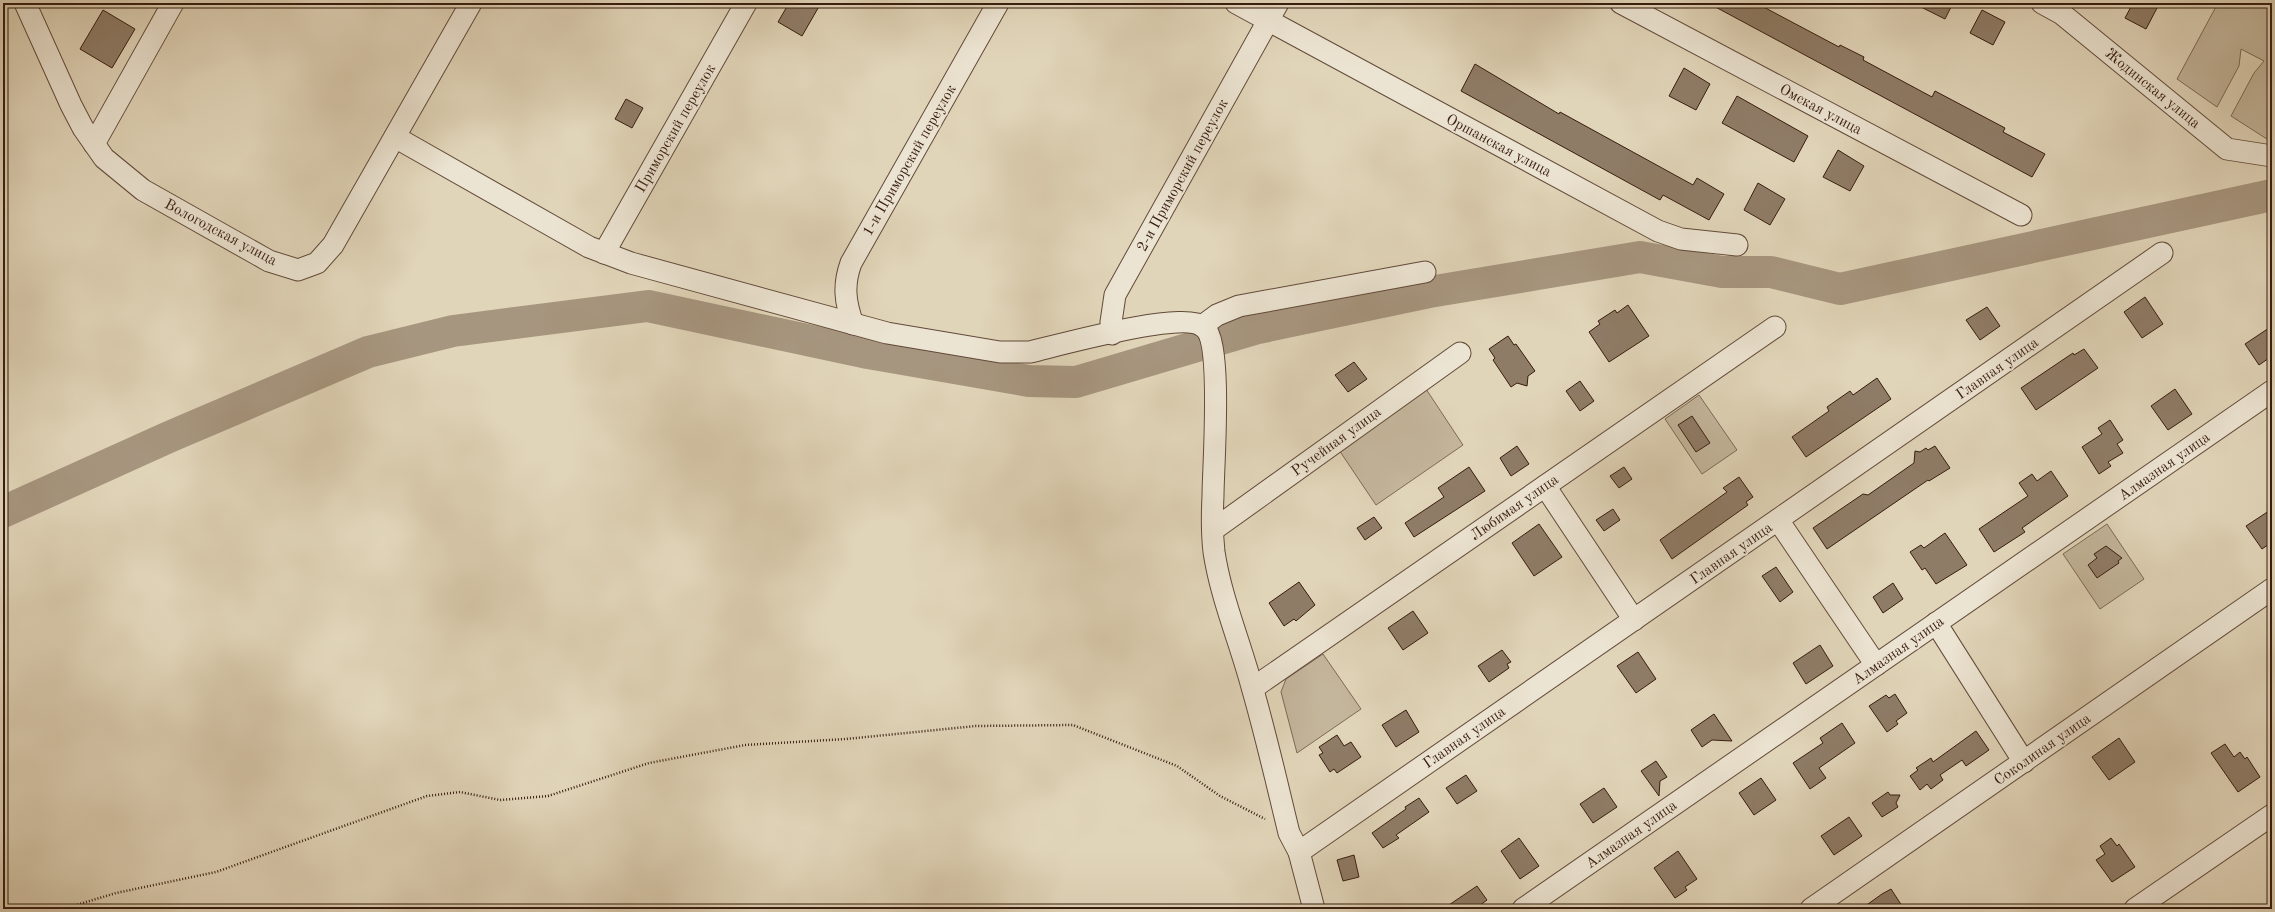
<svg xmlns="http://www.w3.org/2000/svg" width="2275" height="912" font-family="'Old Standard TT',serif">
<style>
.green{fill:#c4b69c;stroke:#7e6956}
.lines{fill:none;stroke-linecap:round;stroke-linejoin:round}
.river{stroke:#a7967f;stroke-width:32}
.building{fill:#8f7c67;stroke:#371c0f}
.minor-casing{stroke:#624a3a;stroke-width:23}
.path{stroke:#371c0f;stroke-width:2.5;stroke-dasharray:1 2;stroke-linecap:butt}
.minor{stroke:#ece4d2;stroke-width:21}
.labels{text-anchor:middle;stroke-width:4;stroke-linejoin:round;paint-order:stroke}
.street-label{font-size:15px;fill:#371c0f;stroke:#ece4d2}
</style>
<rect width="100%" height="100%" fill="#e1d5b9"/>
<filter id="stains"><feTurbulence type="fractalNoise" baseFrequency=".005" numOctaves="4"/><feColorMatrix values="0 0 0 0 .2 0 0 0 0 .09 0 0 0 0 .02 0 0 0 .5 -.17"/></filter>
<radialGradient id="worn" r=".72"><stop offset=".6" stop-color="#630" stop-opacity="0"/><stop offset="1" stop-color="#630" stop-opacity=".3"/></radialGradient>
<g class="green">
<path d="M2218,3H2264L2272,7V137L2270,141L2231,116L2254,73L2264,61L2241,49L2239,66L2217,107L2177,79Z"/>
<path d="M1426,389L1463,445L1376,505L1339,450Z"/>
<path d="M1699,395L1737,450L1702,474L1665,419Z"/>
<path d="M2107,524L2144,579L2100,609L2063,554Z"/>
<path d="M1323,654L1361,709L1297,753L1281,692L1286,679Z"/>
</g>
<g class="lines">
<path class="river" d="M3,512L169,437L368,352L453,331L648,306L868,353L1029,381L1076,382L1258,328L1429,292L1640,257L1722,272H1771L1840,289L2272,195"/>
</g>
<g class="building">
<path d="M789,3H821L802,36L778,22Z"/>
<path d="M1708,3H1756L1839,47L1840,45L1864,57L1863,60L1932,97L1935,91L2005,128L2003,132L2045,154L2032,177Z"/>
<path d="M1913,3H1953L1945,19Z"/>
<path d="M2133,3H2147L2157,8L2146,29L2125,18Z"/>
<path d="M103,10L135,29L112,68L80,49Z"/>
<path d="M1982,10L2005,22L1993,45L1970,33Z"/>
<path d="M1475,64L1559,114L1560,112L1693,185L1697,178L1724,194L1709,220L1663,195L1660,200L1461,91Z"/>
<path d="M1684,68L1710,84L1696,110L1669,96Z"/>
<path d="M1737,96L1808,136L1794,162L1722,123Z"/>
<path d="M626,99L643,108L632,128L615,119Z"/>
<path d="M1838,150L1864,166L1850,191L1823,177Z"/>
<path d="M1758,183L1785,199L1770,225L1744,210Z"/>
<path d="M2145,297L2163,324L2142,338L2124,312Z"/>
<path d="M1628,305L1649,336L1609,362L1589,332L1600,324L1598,321L1615,310L1617,313Z"/>
<path d="M1987,307L2000,326L1980,340L1966,320Z"/>
<path d="M2272,326V356L2259,365L2245,344Z"/>
<path d="M1508,336L1514,345L1516,344L1535,371L1528,376L1527,386L1517,383L1511,387L1493,360L1495,358L1489,349Z"/>
<path d="M2084,349L2098,368L2036,410L2021,388L2073,353L2074,355Z"/>
<path d="M1354,362L1367,379L1348,392L1335,375Z"/>
<path d="M1877,378L1891,399L1806,457L1792,437L1829,411L1827,407L1850,391L1853,395Z"/>
<path d="M1580,381L1594,401L1580,411L1566,391Z"/>
<path d="M2175,389L2192,414L2168,430L2151,406Z"/>
<path d="M1692,416L1710,443L1696,452L1678,425Z"/>
<path d="M2110,420L2123,440L2117,444L2123,453L2108,462L2111,466L2099,474L2082,447L2102,434L2098,428Z"/>
<path d="M1517,446L1529,464L1511,476L1500,458Z"/>
<path d="M1935,446L1950,468L1929,481L1928,480L1827,549L1813,528L1863,494L1868,495L1914,463L1915,451L1920,452L1926,448L1928,450Z"/>
<path d="M1469,467L1485,491L1414,537L1405,523L1444,497L1438,488Z"/>
<path d="M1624,467L1632,479L1619,488L1610,476Z"/>
<path d="M2051,471L2068,496L2022,528L2025,532L1994,552L1979,529L2028,496L2019,483L2032,474L2037,481Z"/>
<path d="M1739,477L1753,497L1746,502L1748,505L1672,559L1660,540L1727,492L1723,488Z"/>
<path d="M1613,509L1620,520L1604,531L1596,520Z"/>
<path d="M2272,509V542L2262,549L2246,526Z"/>
<path d="M1374,517L1382,528L1365,540L1357,528Z"/>
<path d="M1539,524L1562,557L1534,576L1512,543Z"/>
<path d="M1945,533L1967,565L1936,584L1925,568L1922,570L1910,552L1921,545L1924,548Z"/>
<path d="M2106,546L2122,558L2118,561L2119,563L2097,578L2088,565L2097,558L2094,554Z"/>
<path d="M1776,567L1793,592L1780,602L1762,576Z"/>
<path d="M1299,582L1315,605L1296,621L1294,619L1284,626L1269,603Z"/>
<path d="M1893,583L1903,599L1883,613L1873,597Z"/>
<path d="M1413,611L1428,633L1403,650L1388,628Z"/>
<path d="M1820,645L1833,666L1806,684L1793,663Z"/>
<path d="M1502,650L1511,662L1507,664L1509,668L1489,682L1478,666Z"/>
<path d="M1638,652L1656,679L1636,693L1617,666Z"/>
<path d="M1895,694L1907,713L1896,721L1898,724L1887,732L1869,706L1886,695L1889,698Z"/>
<path d="M1406,710L1419,732L1396,747L1382,725Z"/>
<path d="M1714,714L1732,741L1712,740L1702,747L1691,730Z"/>
<path d="M1842,723L1855,743L1819,768L1826,778L1810,789L1793,763L1823,743L1820,738Z"/>
<path d="M1976,731L1989,750L1966,766L1962,760L1940,775L1943,780L1931,789L1927,784L1920,790L1910,776L1918,770L1916,768L1931,758L1933,762Z"/>
<path d="M1337,735L1344,746L1351,742L1361,757L1337,773L1334,769L1330,772L1319,755L1323,753L1319,747Z"/>
<path d="M2119,738L2135,762L2109,780L2092,757Z"/>
<path d="M2225,744L2234,757L2240,752L2245,759L2247,757L2260,777L2238,792L2211,753Z"/>
<path d="M1656,761L1667,777L1660,781L1659,796L1641,771Z"/>
<path d="M1466,775L1477,791L1457,804L1446,788Z"/>
<path d="M1761,778L1776,800L1754,815L1739,793Z"/>
<path d="M1604,788L1617,807L1593,823L1580,804Z"/>
<path d="M1888,792L1890,795H1900L1896,803L1898,807L1882,817L1872,803Z"/>
<path d="M1419,798L1429,812L1396,835L1399,838L1383,848L1372,833L1406,809L1405,807Z"/>
<path d="M1849,817L1862,836L1834,855L1821,836Z"/>
<path d="M1519,838L1539,866L1520,879L1501,851Z"/>
<path d="M2111,838L2117,846L2119,844L2135,867L2112,882L2096,860L2105,854L2100,846Z"/>
<path d="M1678,851L1697,879L1685,887L1687,890L1675,898L1654,868Z"/>
<path d="M1354,855L1359,877L1343,881L1337,860Z"/>
<path d="M1477,886L1487,900L1475,909H1443Z"/>
<path d="M1891,889L1904,909H1861L1882,894Z"/>
</g>
<g class="lines">
<g class="minor-casing">
<g id="minor">
<path d="M25,3L71,105L83,128L104,158L143,190L269,261L298,270L317,263L333,245L471,3"/>
<path d="M1236,3L1658,231L1681,239L1737,245"/>
<path d="M1621,3L2021,215"/>
<path d="M2042,3L2062,14L2227,149L2272,156"/>
<path d="M395,137L589,247L631,263L887,333L1000,352H1030C1060,345 1183,310 1204,327C1223,343 1213,467 1213,496C1212,515 1212,534 1214,552C1221,598 1240,642 1252,687C1266,735 1277,784 1289,833L1299,852L1314,909"/>
<path d="M94,144L173,3"/>
<path d="M604,253L746,3"/>
<path d="M853,324C845,302 843,285 851,263L998,3"/>
<path d="M1202,326L1217,315L1239,306L1425,272"/>
<path d="M1112,334L1111,322L1115,295L1278,3"/>
<path d="M1545,486L1634,620"/>
<path d="M1778,520L1876,665"/>
<path d="M1213,530L1460,353"/>
<path d="M1936,623L2024,762"/>
<path d="M1253,688L1775,327"/>
<path d="M1299,852L2162,253"/>
<path d="M1523,909L2272,391"/>
<path d="M1811,909L2272,589"/>
<path d="M2135,909L2272,815"/>
</g>
</g>
<path class="path" d="M63,909L116,893L216,872L427,796L460,792L500,800L548,796L649,763L745,745L846,739L976,726L1073,725L1177,766L1220,796L1265,819"/>
<use href="#minor" class="minor"/>
</g>
<g class="labels">
<g class="street-label">
<text transform="translate(2153 88) rotate(39)" y="5">Жодинская улица</text>
<text transform="translate(1821 109) rotate(28)" y="5">Омская улица</text>
<text transform="translate(675 128) rotate(-60)" y="5">Приморский переулок</text>
<text transform="translate(1499 145) rotate(28)" y="5">Оршанская улица</text>
<text transform="translate(909 160) rotate(-60)" y="5">1-и Приморский переулок</text>
<text transform="translate(1182 175) rotate(-61)" y="5">2-и Приморский переулок</text>
<text transform="translate(221 232) rotate(28)" y="5">Вологодская улица</text>
<text transform="translate(1997 368) rotate(-35)" y="5">Главная улица</text>
<text transform="translate(1336 441) rotate(-36)" y="5">Ручейная улица</text>
<text transform="translate(2164 466) rotate(-35)" y="5">Алмазная улица</text>
<text transform="translate(1514 507) rotate(-35)" y="5">Любимая улица</text>
<text transform="translate(1731 553) rotate(-35)" y="5">Главная улица</text>
<text transform="translate(1898 650) rotate(-35)" y="5">Алмазная улица</text>
<text transform="translate(1464 737) rotate(-35)" y="5">Главная улица</text>
<text transform="translate(2042 749) rotate(-35)" y="5">Соколиная улица</text>
<text transform="translate(1631 834) rotate(-35)" y="5">Алмазная улица</text>
</g>
</g>
<rect width="2275" height="912" fill="none" stroke="#e1d5b9" stroke-width="16"/>
<rect x="4" y="4" width="2267" height="904" fill="none" stroke="#371c0f" stroke-width="2"/>
<rect x="8" y="8" width="2259" height="896" fill="none" stroke="#371c0f"/>
<rect width="100%" height="100%" filter="url(#stains)"/>
<rect width="100%" height="100%" fill="url(#worn)"/>
</svg>
